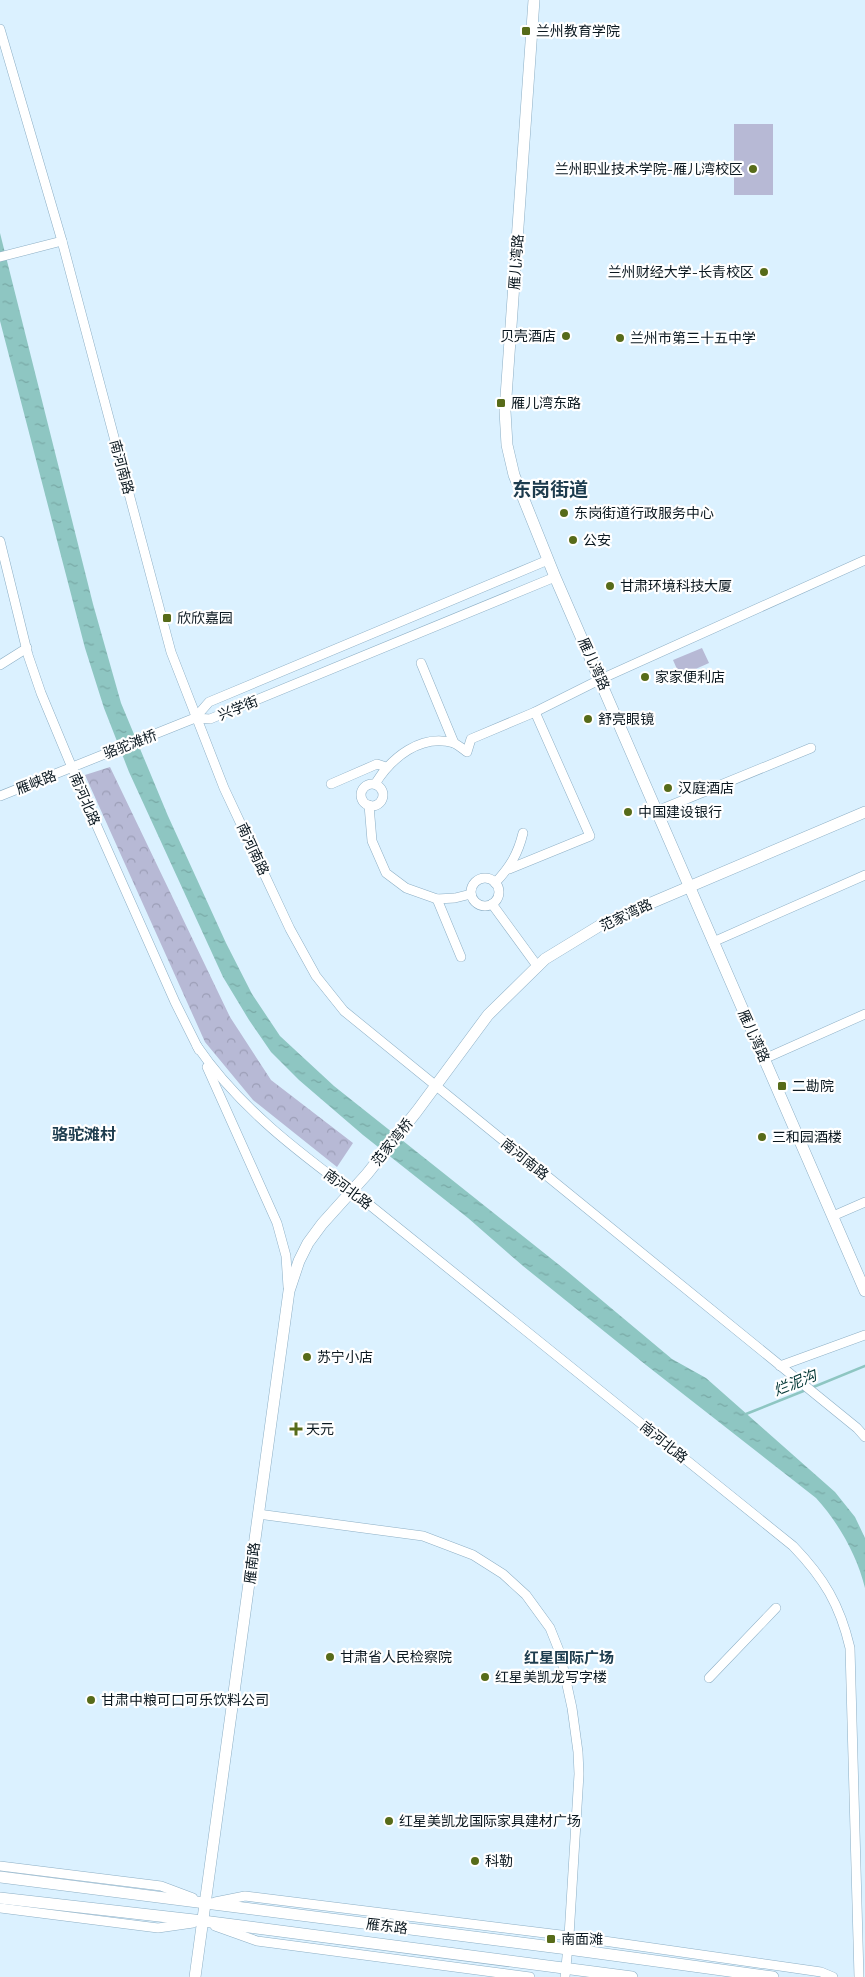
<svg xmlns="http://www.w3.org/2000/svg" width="865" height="1977" font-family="'Exo 2','Noto Sans SC',sans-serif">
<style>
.green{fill:#b7b9d5}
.forest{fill:url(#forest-crowns)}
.water{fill:url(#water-ripples)}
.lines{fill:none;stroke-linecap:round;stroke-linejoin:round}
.stream{stroke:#8ec6c2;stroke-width:2.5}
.minor-casing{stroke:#8dafc5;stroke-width:10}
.major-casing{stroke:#8dafc5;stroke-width:12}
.minor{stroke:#fff;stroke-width:9}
.major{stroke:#fff;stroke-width:11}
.poi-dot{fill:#576b19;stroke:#fff;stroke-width:2}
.labels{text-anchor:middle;stroke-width:4.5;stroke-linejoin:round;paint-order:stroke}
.poi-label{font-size:14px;fill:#0b1820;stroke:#fff;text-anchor:start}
.street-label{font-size:14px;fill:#0b1820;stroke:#fff}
.water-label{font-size:15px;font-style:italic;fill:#003634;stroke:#fff}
.neighbourhood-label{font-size:15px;font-weight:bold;fill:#1d3c4e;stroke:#fff}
.quarter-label{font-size:16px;font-weight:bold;fill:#1d3c4e;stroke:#fff}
.district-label{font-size:19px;font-weight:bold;fill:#1d3c4e;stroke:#fff}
</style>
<defs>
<pattern id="forest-crowns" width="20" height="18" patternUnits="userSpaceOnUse" patternTransform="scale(1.25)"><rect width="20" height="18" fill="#b7b9d5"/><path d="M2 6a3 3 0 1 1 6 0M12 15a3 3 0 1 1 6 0" fill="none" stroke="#9c9eb7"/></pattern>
<pattern id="water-ripples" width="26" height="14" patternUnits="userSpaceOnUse" patternTransform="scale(1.25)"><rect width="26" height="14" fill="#8ec6c2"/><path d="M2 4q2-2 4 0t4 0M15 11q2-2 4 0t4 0" fill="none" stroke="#79a9a6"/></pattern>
</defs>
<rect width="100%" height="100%" fill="#dbf1ff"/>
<g class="green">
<rect x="734" y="124" width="39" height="71"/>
<path d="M702,648L709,663L680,676L673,660Z"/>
</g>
<path class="forest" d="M110,767L230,1017L271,1080L353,1143L337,1167L253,1100L205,1042L85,775Z"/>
<path class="water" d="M0,233L93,604L121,703L168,816L226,943L252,994L280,1036L334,1086L568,1272L672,1359L706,1378L835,1492L855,1517L865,1538V1588C857,1555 838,1522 816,1498L646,1365L523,1266L468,1218L363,1135L299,1080L271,1052L249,1020L223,977L129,772L104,708L85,648L0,321Z"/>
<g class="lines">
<g class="stream">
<path d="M811,1388L865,1366"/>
<path d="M746,1414L806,1390"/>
</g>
<g class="minor-casing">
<g id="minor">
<path d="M0,29L62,241L171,652L224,788L290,929L316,976L344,1011L857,1428L865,1437"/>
<path d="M0,257L62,241"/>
<path d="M0,541L28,655L41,693L88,806L175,1002L199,1050"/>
<path d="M421,663L454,743"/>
<path d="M0,665L27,648"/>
<path d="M195,718L210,719L555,577"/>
<path d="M331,784L377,764L386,767"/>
<path d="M375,784C391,758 421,733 454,743C458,745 463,749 467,752L471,739L535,712L601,679L865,560"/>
<circle cx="372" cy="795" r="11"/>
<path d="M0,796L195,718L209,702L548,560"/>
<path d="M369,805L372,841L386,873L406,888L437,899L455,898L471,894"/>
<path d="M657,811L811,748"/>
<path d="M509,869L590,836L535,712"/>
<circle cx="485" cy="892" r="14"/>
<path d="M495,883C510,867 518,854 523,833"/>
<path d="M437,899L461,957"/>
<path d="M492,904L538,967"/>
<path d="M713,942L865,875"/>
<path d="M197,1046C242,1112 308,1159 371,1206L793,1546C824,1578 840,1605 850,1648L859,1977"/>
<path d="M764,1059L865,1014"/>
<path d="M207,1067L277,1223L286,1256L288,1287"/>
<path d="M833,1216L865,1202"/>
<path d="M780,1366L865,1335"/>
<path d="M258,1514L423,1536L473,1555L503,1574L526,1595L550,1628L560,1653L572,1708L578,1752L579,1774L569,1936L565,1977"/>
<path d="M709,1678L776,1608"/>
<path d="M0,1866L161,1886L193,1898"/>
<path d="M215,1902L245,1896L569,1936L821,1972L833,1977"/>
<path d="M0,1908L158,1928L193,1923"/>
<path d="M215,1926L257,1941L530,1977"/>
</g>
</g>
<g class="major-casing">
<g id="major">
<path d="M534,0L505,411L507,445L514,475L555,577L865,1291"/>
<path d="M0,1877L568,1949L773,1977"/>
<path d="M0,1898L203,1921L632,1977"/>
<path d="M195,1977L289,1291L299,1261L308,1243L322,1224L367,1174L417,1111L488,1015L545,959L604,923L865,812"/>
</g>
</g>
<use href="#minor" class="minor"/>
<use href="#major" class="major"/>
</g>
<g class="poi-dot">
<rect x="521" y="26" width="10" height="10" rx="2.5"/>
<circle cx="753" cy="169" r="5"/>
<circle cx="764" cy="272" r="5"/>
<circle cx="566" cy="336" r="5"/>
<circle cx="620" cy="338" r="5"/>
<rect x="496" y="398" width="10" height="10" rx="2.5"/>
<circle cx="564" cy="513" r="5"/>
<circle cx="573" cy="540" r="5"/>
<circle cx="610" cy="586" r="5"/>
<rect x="162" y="613" width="10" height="10" rx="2.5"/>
<circle cx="645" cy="677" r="5"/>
<circle cx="588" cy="719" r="5"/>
<circle cx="668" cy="788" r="5"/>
<circle cx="628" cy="812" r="5"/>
<rect x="777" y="1081" width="10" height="10" rx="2.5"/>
<circle cx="762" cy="1137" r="5"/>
<circle cx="307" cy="1357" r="5"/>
<path d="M293.5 1421.5h5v5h5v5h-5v5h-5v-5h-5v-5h5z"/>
<circle cx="330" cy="1657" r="5"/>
<circle cx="485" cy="1677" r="5"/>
<circle cx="91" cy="1700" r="5"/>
<circle cx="389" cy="1821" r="5"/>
<circle cx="475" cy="1861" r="5"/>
<rect x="546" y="1934" width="10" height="10" rx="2.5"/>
</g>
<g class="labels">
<g class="poi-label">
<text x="536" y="36">兰州教育学院</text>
<text x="743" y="174" text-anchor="end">兰州职业技术学院-雁儿湾校区</text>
<text x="754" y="277" text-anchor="end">兰州财经大学-长青校区</text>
<text x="556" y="341" text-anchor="end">贝壳酒店</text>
<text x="630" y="343">兰州市第三十五中学</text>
<text x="511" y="408">雁儿湾东路</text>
<text x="574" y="518">东岗街道行政服务中心</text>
<text x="583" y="545">公安</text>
<text x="620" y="591">甘肃环境科技大厦</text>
<text x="177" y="623">欣欣嘉园</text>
<text x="655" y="682">家家便利店</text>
<text x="598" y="724">舒亮眼镜</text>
<text x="678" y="793">汉庭酒店</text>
<text x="638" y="817">中国建设银行</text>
<text x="792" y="1091">二勘院</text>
<text x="772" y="1142">三和园酒楼</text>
<text x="317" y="1362">苏宁小店</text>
<text x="306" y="1434">天元</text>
<text x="340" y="1662">甘肃省人民检察院</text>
<text x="495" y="1682">红星美凯龙写字楼</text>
<text x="101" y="1705">甘肃中粮可口可乐饮料公司</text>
<text x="399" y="1826">红星美凯龙国际家具建材广场</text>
<text x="485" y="1866">科勒</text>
<text x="561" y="1944">南面滩</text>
</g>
<g class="street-label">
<text transform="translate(516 262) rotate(-86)" y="5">雁儿湾路</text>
<text transform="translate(122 467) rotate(75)" y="5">南河南路</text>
<text transform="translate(594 664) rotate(66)" y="5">雁儿湾路</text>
<text transform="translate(238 708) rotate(-22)" y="5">兴学街</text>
<text transform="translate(130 744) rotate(-21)" y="5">骆驼滩桥</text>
<text transform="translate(36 782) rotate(-21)" y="5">雁峡路</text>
<text transform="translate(85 799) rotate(67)" y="5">南河北路</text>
<text transform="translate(253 849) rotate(65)" y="5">南河南路</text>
<text transform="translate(626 915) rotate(-25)" y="5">范家湾路</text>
<text transform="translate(754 1036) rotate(66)" y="5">雁儿湾路</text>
<text transform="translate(392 1142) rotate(-51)" y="5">范家湾桥</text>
<text transform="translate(525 1159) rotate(39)" y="5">南河南路</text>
<text transform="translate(348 1189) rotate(37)" y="5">南河北路</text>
<text transform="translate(664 1442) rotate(39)" y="5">南河北路</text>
<text transform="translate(252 1563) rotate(-83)" y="5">雁南路</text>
<text transform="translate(387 1926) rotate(7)" y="5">雁东路</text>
</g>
<g class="water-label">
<text transform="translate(795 1383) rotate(-22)" y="5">烂泥沟</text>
</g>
<g class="neighbourhood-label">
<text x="569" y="1663">红星国际广场</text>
</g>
<g class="quarter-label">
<text x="84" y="1140">骆驼滩村</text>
</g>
<g class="district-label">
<text x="550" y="496">东岗街道</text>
</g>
</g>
</svg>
